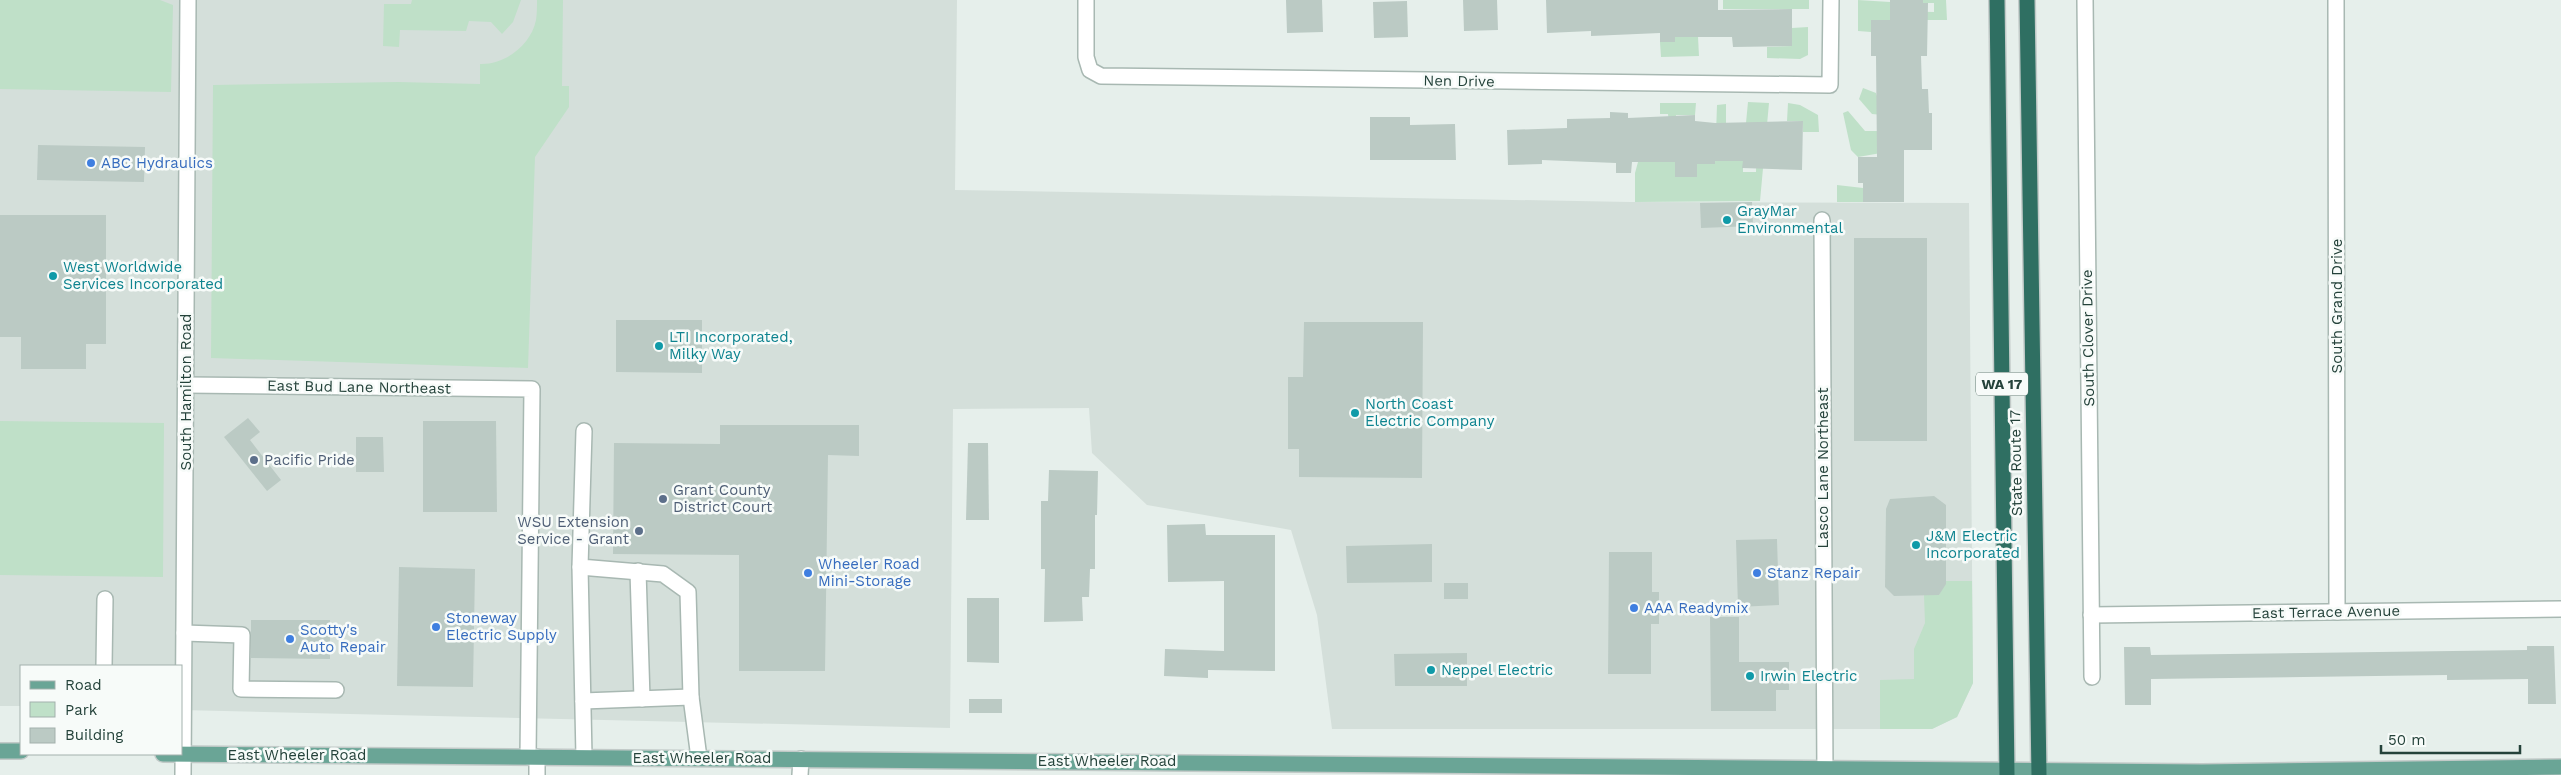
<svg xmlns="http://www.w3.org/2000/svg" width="2561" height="775" font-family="'Work Sans',sans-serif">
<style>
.built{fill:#d4dfda}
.green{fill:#bfe0c8}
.building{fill:#bbcac4}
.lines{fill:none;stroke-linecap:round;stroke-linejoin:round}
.minor-casing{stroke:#a8b8b2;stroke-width:18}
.major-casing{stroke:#c2cac8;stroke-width:18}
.highway-casing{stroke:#c2cac8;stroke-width:18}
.minor{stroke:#fff;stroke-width:15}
.major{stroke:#6aa596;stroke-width:15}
.highway{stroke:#2f6f62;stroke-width:15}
.shop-dot{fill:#3f7fe0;stroke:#f7fbf9;stroke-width:2}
.culture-dot{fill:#0f9aa8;stroke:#f7fbf9;stroke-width:2}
.service-dot{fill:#5c6f8a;stroke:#f7fbf9;stroke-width:2}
.labels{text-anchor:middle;stroke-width:5;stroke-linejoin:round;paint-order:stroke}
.shield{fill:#f7fbf9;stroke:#637a73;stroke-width:1}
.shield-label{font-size:14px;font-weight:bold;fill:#24423a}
.street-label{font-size:15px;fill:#24423a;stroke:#f7fbf9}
.shop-label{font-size:15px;fill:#366cbe;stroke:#f7fbf9;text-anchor:start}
.culture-label{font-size:15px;fill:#0d838f;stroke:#f7fbf9;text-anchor:start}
.service-label{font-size:15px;fill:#4e5e75;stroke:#f7fbf9;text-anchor:start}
</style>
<rect width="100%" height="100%" fill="#e6efeb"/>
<path class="built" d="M0,0H957L955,190L1630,202L1969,203L1973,683L1957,717L1932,729H1332L1317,615L1291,530L1147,505L1092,453L1089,408L953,409L950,728L181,710V666H21V706H0Z"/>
<g class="green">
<path d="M0,0H160L173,5L171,92L0,89Z"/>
<path d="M412,0H521L513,22L502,34L491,22L469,21L466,31L400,30L399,47L383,46L384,4H411Z"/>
<path d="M537,0H563L562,86H569V107L535,157L528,368L211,358L213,85L398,82L480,84V64C505,65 531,45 536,20C537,14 537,6 537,0Z"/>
<path d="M1675,0L1698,37L1699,56L1661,57L1660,42Z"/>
<rect x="1723" y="0" width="86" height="9"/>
<path d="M1858,0L1890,2L1897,11L1934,12V3H1923V0H1946L1947,20H1872L1871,32L1858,31Z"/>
<path d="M1808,27V55L1800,59L1767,58V47L1792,46V28Z"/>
<path d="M1863,88L1876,93L1883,115L1872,114L1859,99Z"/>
<path d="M1748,102L1769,103L1760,201L1635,202V173L1638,162H1673L1668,114H1660V103H1696L1695,115H1676V177H1696L1697,164L1715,163L1717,105L1726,104V123H1718V161H1743V172H1756L1757,124L1746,123Z"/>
<path d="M1788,103L1800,105L1818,115L1819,132H1803V121H1787Z"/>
<path d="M1848,111L1865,131H1877L1881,153L1858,157L1851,150L1843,113Z"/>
<path d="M1837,185L1863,188V202H1837Z"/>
<path d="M0,421L164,423L163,577L0,575Z"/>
<path d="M1946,581H1972L1973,683L1957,717L1932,729H1880V680L1914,679V649L1925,623L1924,595H1939Z"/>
</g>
<g class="building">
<path d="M1286,0H1322L1323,32L1287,33Z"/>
<path d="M1463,0H1497L1498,30L1464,31Z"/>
<path d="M1546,0H1718V10L1792,9V46L1733,47L1732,37H1675V42H1660V33L1591,36V31L1547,33Z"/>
<path d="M1890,0H1923V3H1928L1927,56H1921L1922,89H1928L1929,113H1932V150H1904V202H1863V183H1858V157H1877L1876,56H1871V20H1890Z"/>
<path d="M1407,1L1408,37L1374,38L1373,2Z"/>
<path d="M1610,112L1628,113V118L1695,115V121L1715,123L1803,121L1802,170L1742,168L1743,161H1715V164H1697V177H1675V162H1632L1631,173H1616V163L1542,160V164L1508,165L1507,130L1567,128V119L1610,118Z"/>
<path d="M1370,117H1410V125L1455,124L1456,160H1370Z"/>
<path d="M38,145L145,147L144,182L37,180Z"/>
<path d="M1752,202L1753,226L1701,228L1700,203Z"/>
<path d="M0,215H106V344H86V369H21V337H0Z"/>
<rect x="1854" y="238" width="73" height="203"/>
<path d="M616,320H702V373L616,372Z"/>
<path d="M1304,322H1423L1422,478L1299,477V449H1288V377H1303Z"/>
<path d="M248,418L260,432L250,440L281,480L267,491L224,437Z"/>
<path d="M423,421H496L497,512H423Z"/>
<path d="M720,425H859V456L828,455L825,671H739V555L613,554L614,443L720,444Z"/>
<path d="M356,437H383L384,472H356Z"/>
<path d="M968,443H988L989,520H966Z"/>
<path d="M1049,470L1098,471L1097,515H1095V569H1090L1089,597H1082L1083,621L1044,622L1045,569H1041V501H1048Z"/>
<path d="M1934,496L1946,505V584L1939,595L1894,596L1885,587L1886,509L1890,499Z"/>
<path d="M1205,524L1206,535H1275V671L1208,670V678L1164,676L1165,649L1224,651V581L1168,582L1167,525Z"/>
<path d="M1777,539L1779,605L1738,607L1736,540Z"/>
<path d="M1432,544V582L1347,583L1346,546Z"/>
<path d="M1609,552H1652V592H1659V624H1651V674H1608Z"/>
<path d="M399,567L475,569L473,687L397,686Z"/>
<rect x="1444" y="583" width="24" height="16"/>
<path d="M967,598H999V663L967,662Z"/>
<path d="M1710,617H1739V662H1789V690H1776V711H1711Z"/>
<path d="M251,620H330V659L251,658Z"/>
<path d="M2527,646H2554L2556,704H2528V679L2447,680V675L2151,679V705H2125L2124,647H2150L2151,655L2527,650Z"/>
<path d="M1467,653V686H1395L1394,654Z"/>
<rect x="969" y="699" width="33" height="14"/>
</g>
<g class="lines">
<g class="minor-casing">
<g id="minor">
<path d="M1086,0V57L1090,70L1101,76L1830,85L1831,0"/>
<path d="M2085,0L2092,677"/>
<path d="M2336,0L2337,612"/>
<path d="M1822,220L1825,775"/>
<path d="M186,385L532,389L528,757"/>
<path d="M584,431L580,567L663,574L688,592L691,697L699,758"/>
<path d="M580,567L584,757"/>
<path d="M638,571L642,699"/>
<path d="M2091,615L2561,609"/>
<path d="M184,633L242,635L241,689L336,690"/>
<path d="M104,666L105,599"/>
<path d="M583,701L691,697"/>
<path d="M183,775L188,0"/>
<path d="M537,775V757"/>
<path d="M800,775L801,759"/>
</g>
</g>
<g class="major-casing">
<g id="major">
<path d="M0,751H21"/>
<path d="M163,754L2202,772L2561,767"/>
</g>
</g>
<g class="highway-casing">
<g id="highway">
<path d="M1997,0L2007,775"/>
<path d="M2027,0L2039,775"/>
</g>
</g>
<use href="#minor" class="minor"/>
<use href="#major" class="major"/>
<use href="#highway" class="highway"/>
</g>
<g class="shop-dot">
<circle cx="91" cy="163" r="5"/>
<circle cx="808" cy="573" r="5"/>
<circle cx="1757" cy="573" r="5"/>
<circle cx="1634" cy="608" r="5"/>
<circle cx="436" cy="627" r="5"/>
<circle cx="290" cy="639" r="5"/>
</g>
<g class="culture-dot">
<circle cx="1727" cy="220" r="5"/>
<circle cx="53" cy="276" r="5"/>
<circle cx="659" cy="346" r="5"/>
<circle cx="1355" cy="413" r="5"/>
<circle cx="1916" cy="545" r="5"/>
<circle cx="1431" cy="670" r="5"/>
<circle cx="1750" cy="676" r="5"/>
</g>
<g class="service-dot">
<circle cx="254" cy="460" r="5"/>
<circle cx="663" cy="499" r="5"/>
<circle cx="639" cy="531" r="5"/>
</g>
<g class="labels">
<rect class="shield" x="1976" y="372.5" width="52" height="23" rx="4"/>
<g class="shield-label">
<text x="2002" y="389">WA 17</text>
</g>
<g class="street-label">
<text transform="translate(1459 81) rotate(1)" y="5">Nen Drive</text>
<text transform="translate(2337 306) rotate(-90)" y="5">South Grand Drive</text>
<text transform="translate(2088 338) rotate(-91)" y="5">South Clover Drive</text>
<text transform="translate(359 387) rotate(1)" y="5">East Bud Lane Northeast</text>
<text transform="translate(186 392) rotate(-90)" y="5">South Hamilton Road</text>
<text transform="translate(2016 463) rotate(-91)" y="5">State Route 17</text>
<text transform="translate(1823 468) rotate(-90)" y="5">Lasco Lane Northeast</text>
<text transform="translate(2326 612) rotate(-1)" y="5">East Terrace Avenue</text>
<text x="297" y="760">East Wheeler Road</text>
<text x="702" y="763">East Wheeler Road</text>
<text x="1107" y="766">East Wheeler Road</text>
</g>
<g class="shop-label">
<text x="101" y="168">ABC Hydraulics</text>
<text x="818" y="569">Wheeler Road<tspan x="818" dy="17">Mini-Storage</tspan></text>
<text x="1767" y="578">Stanz Repair</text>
<text x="1644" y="613">AAA Readymix</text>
<text x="446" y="623">Stoneway<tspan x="446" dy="17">Electric Supply</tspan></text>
<text x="300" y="635">Scotty's<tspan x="300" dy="17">Auto Repair</tspan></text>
</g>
<g class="culture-label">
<text x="1737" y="216">GrayMar<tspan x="1737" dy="17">Environmental</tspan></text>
<text x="63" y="272">West Worldwide<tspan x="63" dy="17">Services Incorporated</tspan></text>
<text x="669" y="342">LTI Incorporated,<tspan x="669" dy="17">Milky Way</tspan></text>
<text x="1365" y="409">North Coast<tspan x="1365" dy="17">Electric Company</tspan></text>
<text x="1926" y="541">J&amp;M Electric<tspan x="1926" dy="17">Incorporated</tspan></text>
<text x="1441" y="675">Neppel Electric</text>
<text x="1760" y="681">Irwin Electric</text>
</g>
<g class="service-label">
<text x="264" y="465">Pacific Pride</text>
<text x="673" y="495">Grant County<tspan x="673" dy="17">District Court</tspan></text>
<text x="629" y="527" text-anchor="end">WSU Extension<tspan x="629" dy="17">Service - Grant</tspan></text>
</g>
</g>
<rect x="20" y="665" width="162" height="90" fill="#f7fbf9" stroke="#a3b1ad"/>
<rect x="30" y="681" width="25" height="8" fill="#6aa596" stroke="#a3b1ad"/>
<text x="65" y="690" font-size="15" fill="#24423a">Road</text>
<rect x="30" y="702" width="25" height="15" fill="#bfe0c8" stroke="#a3b1ad"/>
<text x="65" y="715" font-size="15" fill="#24423a">Park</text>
<rect x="30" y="728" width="25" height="15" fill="#bbcac4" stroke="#a3b1ad"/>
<text x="65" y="740" font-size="15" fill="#24423a">Building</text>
<path d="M2381 745v8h139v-8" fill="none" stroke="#24423a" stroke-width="2.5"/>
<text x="2388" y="745" font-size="15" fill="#24423a" stroke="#f7fbf9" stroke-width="4" paint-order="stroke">50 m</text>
</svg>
